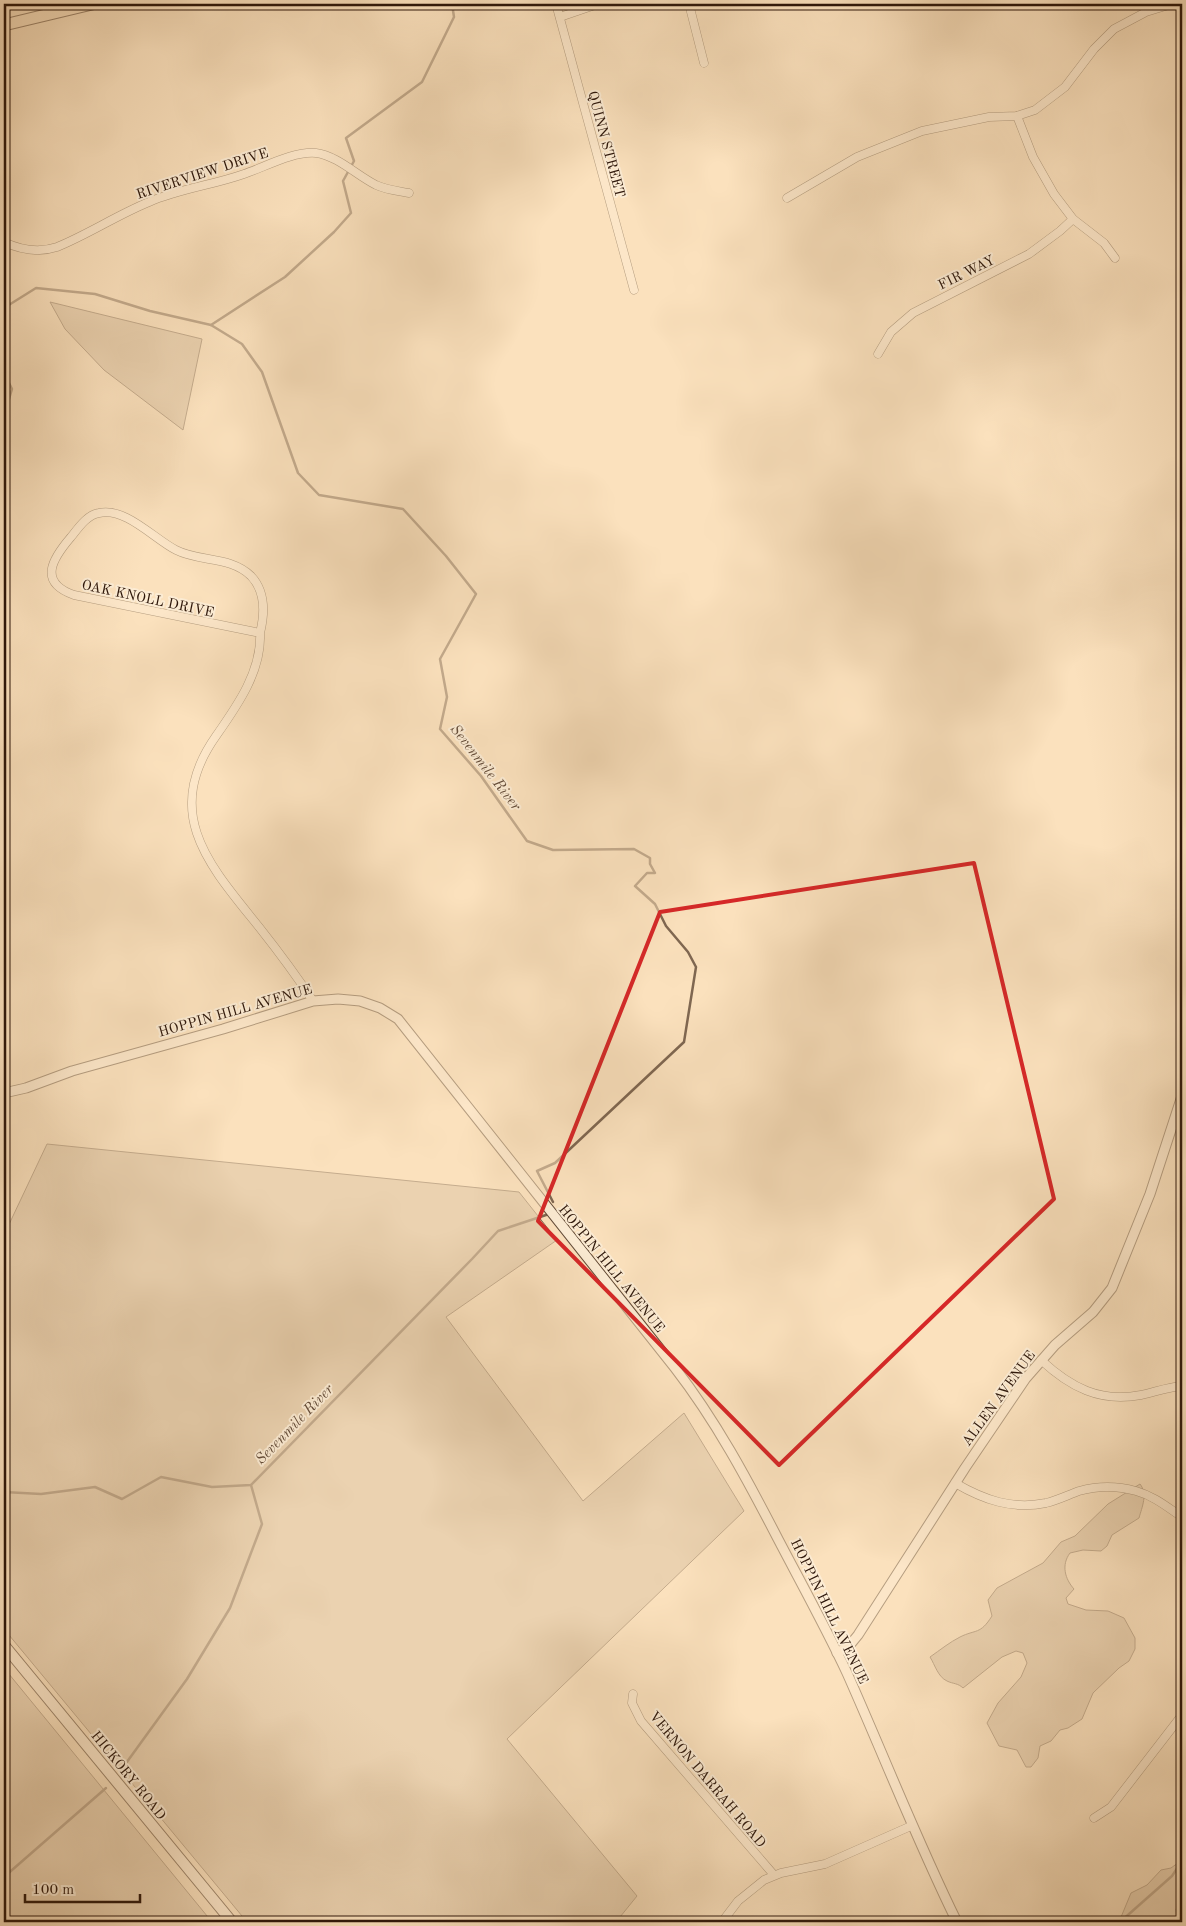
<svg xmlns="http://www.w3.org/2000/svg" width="1186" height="1926" font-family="'Old Standard TT',serif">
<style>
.green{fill:#d8bf9f;stroke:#836b54}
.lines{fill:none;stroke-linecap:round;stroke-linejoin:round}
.stream{stroke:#7f6751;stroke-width:2.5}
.minor-casing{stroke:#614a37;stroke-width:9}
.tertiary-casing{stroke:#614a37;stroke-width:11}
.secondary-casing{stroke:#2e170a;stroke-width:12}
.primary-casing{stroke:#2e170a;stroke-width:13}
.minor{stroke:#fcecd4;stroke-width:8}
.tertiary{stroke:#fcecd4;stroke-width:9}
.secondary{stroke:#fcecd4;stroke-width:10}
.primary{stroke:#fbe1bd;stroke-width:11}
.marked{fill:none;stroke:#d62828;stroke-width:4;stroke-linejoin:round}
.labels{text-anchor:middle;stroke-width:4;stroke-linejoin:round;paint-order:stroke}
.street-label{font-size:14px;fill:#2e170a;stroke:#fcecd4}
.water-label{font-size:15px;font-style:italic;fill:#644c39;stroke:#fcecd4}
</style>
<rect width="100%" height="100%" fill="#fbe1bd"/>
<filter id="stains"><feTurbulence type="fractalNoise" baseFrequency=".004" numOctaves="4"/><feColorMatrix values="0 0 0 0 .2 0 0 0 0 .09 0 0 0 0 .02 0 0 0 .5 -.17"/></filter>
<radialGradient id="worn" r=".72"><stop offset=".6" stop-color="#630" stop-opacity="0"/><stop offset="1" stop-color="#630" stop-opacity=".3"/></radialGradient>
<g class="green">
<path d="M50,302L202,339L183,430L104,370L65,329Z"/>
<path d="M47,1144L519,1192L557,1240L446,1317L583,1501L684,1413L744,1511L507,1739L637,1896L616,1922H247L4,1629V1235Z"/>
<path d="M1140,1484C1148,1494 1142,1507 1139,1518L1112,1535L1107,1546L1101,1551L1083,1550L1070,1553C1061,1565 1065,1579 1074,1589L1066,1598L1068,1604L1086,1610L1108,1611L1124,1618L1135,1638V1649L1129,1661L1119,1668L1093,1693L1082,1719L1068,1728L1060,1730L1051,1741L1040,1746L1038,1758L1031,1767H1026L1017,1750L999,1746L987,1723L998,1703L1021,1677L1027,1663L1023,1653L1016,1651L1002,1657L963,1688C958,1683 953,1684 947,1681C938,1677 935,1665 930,1657C940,1650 950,1642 960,1637C976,1629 980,1635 992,1616L988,1600L997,1588L1043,1563L1061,1542L1075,1536L1108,1504Z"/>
<path d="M4,1668L212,1922H4Z"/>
<path d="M1182,1860V1901L1176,1909L1177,1922H1119L1131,1893L1147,1885L1161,1870L1171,1868Z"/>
</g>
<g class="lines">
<g class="stream">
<path d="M4,308L36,288L95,294L150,311L211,325L242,344L262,372L298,473L319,495L403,509L446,556L476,594L440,659L447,697L440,729L481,776L527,841L553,850L634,849L650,858V864L655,873H647L635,886L655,904L666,926L688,952L696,967L684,1042L555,1163L537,1171L553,1202"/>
<path d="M211,325L285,277L334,232L351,213L343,181L354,161L346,138L422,82L454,17L452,4"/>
<path d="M4,373L12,389L9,399L4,402"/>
<path d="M4,1492L41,1494L95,1487L122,1499L161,1477L212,1487L251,1485L472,1259L498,1231L546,1215"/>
<path d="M124,1766L187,1679L230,1608L262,1524L251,1485"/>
<path d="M4,1877L106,1788"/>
<path d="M1120,1922L1172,1876L1182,1861"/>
</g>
<g class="minor-casing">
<g id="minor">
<path d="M556,4L634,290"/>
<path d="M689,4L704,63"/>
<path d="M560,17L598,4"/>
<path d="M1017,116L1033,157L1054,194L1073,219L1104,243L1115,258"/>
<path d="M787,198L857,157L922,131L989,117L1017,116L1035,110L1065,87L1094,49L1114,29L1146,12L1172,4"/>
<path d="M4,242C21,250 39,253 57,247C89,234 117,215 149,202C179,189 213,185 244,174C265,167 293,151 316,153C338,156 356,175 376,185C387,190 398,191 409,193"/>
<path d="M878,354L891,332L913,313L1029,254L1060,231L1073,219"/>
<path d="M260,633C265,613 266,592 251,576C231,556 199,562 176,550C154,539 126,507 99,513C87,515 79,527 71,537C53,558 37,582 74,595L260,633C262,671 237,706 216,736C161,814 210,866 259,927C278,951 296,975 313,1001"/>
<path d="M1041,1360C1070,1387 1100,1403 1141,1395C1155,1392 1168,1387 1182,1386"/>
<path d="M955,1483C984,1500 1013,1510 1046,1503C1058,1500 1068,1495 1079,1491C1097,1486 1118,1486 1136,1491C1154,1496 1167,1507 1182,1517"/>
<path d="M633,1694L632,1703L641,1721L774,1875"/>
<path d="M1094,1818L1111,1807L1182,1715"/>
<path d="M722,1922L738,1901L764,1880L781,1873L825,1864L911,1826"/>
</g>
</g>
<g class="tertiary-casing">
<g id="tertiary">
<path d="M4,1093L26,1088L72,1071L223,1029L313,1001L338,999L360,1001L380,1008L398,1019L675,1368C716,1421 747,1479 778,1539C801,1583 826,1628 847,1673C884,1756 917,1841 957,1922"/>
<path d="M837,1653L849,1646L858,1635L965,1468L1026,1378L1055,1345L1093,1312L1112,1288L1150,1194L1182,1096"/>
</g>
</g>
<g class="secondary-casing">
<path id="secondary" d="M4,1645L232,1922"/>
</g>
<g class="primary-casing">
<path id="primary" d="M4,25L92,4"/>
</g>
<use href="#minor" class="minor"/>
<use href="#tertiary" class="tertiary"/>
<use href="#secondary" class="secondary"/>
<use href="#primary" class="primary"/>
</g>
<path d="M0 0H1186V1926H0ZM974,863L1054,1199L779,1465L538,1221L660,912Z" fill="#fbe1bd" fill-opacity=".55" fill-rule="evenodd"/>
<path class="marked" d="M974,863L1054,1199L779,1465L538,1221L660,912Z"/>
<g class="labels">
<g class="street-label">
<text transform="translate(607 144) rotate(75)" y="5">QUINN STREET</text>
<text transform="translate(202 173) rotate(-18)" y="5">RIVERVIEW DRIVE</text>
<text transform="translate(966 272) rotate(-26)" y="5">FIR WAY</text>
<text transform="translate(148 598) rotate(12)" y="5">OAK KNOLL DRIVE</text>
<text transform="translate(235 1010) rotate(-16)" y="5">HOPPIN HILL AVENUE</text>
<text transform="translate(612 1268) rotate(51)" y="5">HOPPIN HILL AVENUE</text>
<text transform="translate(998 1398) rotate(-54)" y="5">ALLEN AVENUE</text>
<text transform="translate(830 1611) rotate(64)" y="5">HOPPIN HILL AVENUE</text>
<text transform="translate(129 1775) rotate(51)" y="5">HICKORY ROAD</text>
<text transform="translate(708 1779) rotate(50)" y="5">VERNON DARRAH ROAD</text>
</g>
<g class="water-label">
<text transform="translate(486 767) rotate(52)" y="5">Sevenmile River</text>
<text transform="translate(294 1424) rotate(-46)" y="5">Sevenmile River</text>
</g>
</g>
<rect width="1186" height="1926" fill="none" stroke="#fbe1bd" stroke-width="20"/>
<rect x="5" y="5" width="1176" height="1916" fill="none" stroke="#2e170a" stroke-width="2.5"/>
<rect x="10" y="10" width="1166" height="1906" fill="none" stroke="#2e170a"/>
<path d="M25 1894v8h115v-8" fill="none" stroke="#2e170a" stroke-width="2.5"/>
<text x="32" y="1894" font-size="15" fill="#2e170a" stroke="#fcecd4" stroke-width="4" paint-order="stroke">100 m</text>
<rect width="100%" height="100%" filter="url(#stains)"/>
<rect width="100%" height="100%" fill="url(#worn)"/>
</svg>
